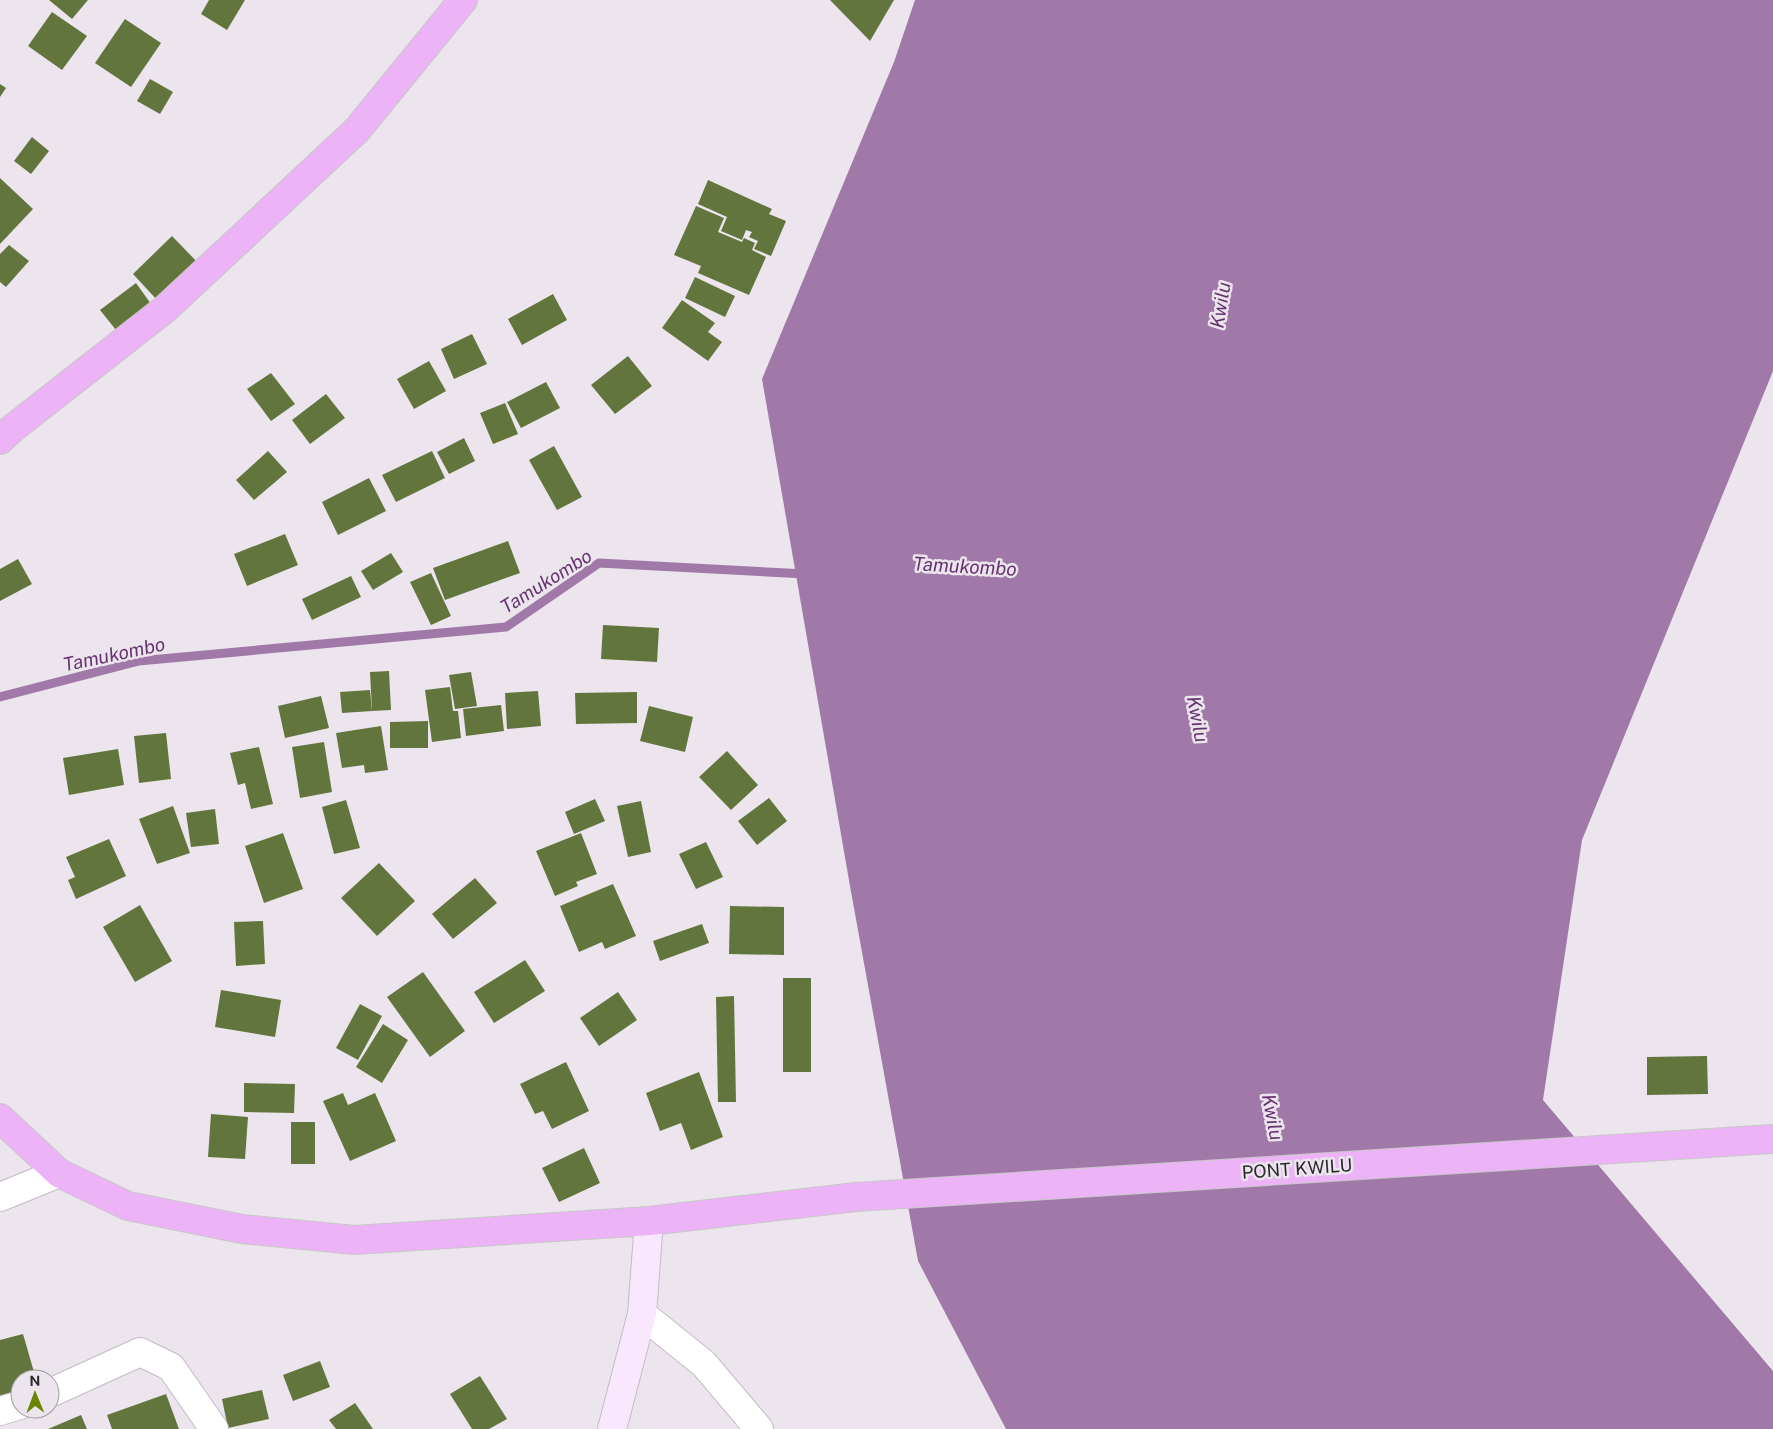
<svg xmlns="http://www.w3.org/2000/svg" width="1773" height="1429" font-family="'Public Sans',sans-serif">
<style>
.water{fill:#a179a8}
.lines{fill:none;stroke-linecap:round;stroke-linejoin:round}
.stream{stroke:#a179a8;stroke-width:9}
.building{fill:#62753d}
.street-casing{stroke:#c2bcc4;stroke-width:30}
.secondary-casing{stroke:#c2bcc4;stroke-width:30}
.highway-casing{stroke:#c8c7c8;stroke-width:30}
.street{stroke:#fff;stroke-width:28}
.secondary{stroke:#f9e8fd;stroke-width:28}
.highway{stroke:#ecb4f7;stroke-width:28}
.labels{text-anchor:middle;stroke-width:5;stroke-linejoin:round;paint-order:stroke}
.street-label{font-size:18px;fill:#2b292c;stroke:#ece5ed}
.water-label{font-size:19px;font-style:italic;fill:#663470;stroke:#ece5ed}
</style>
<rect width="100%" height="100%" fill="#ece5ed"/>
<path class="water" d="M915,0H1773V371L1582,840L1543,1100L1773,1371V1429H1006L918,1261L850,886L762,379L894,62Z"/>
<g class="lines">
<path class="stream" d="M0,697L139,661L506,627L599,563L806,574"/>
</g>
<g class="building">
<path d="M49,0H88L72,19Z"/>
<path d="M209,0H245L227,30L201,14Z"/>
<path d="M830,0H894L870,41Z"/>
<path d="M52,12L87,36L62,70L28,46Z"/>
<path d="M125,19L161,43L131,87L95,63Z"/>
<path d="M150,79L173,92L160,114L137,101Z"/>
<path d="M0,84L6,88L0,97Z"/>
<path d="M32,137L49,151L31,174L14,161Z"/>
<path d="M0,178L33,209L0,244Z"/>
<path d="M708,180L772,209L769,214L786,221L771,256L754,249L758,241L749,237L752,232L746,230L742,240L721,231L727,217L698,204Z"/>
<path d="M696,206L724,218L718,232L742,242L744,238L755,243L752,250L766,257L749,295L698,273L701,266L674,255Z"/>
<path d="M172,236L201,266L158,301L133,274Z"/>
<path d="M9,245L29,261L6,287L0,282V254Z"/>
<path d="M695,277L735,296L725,317L685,298Z"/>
<path d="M136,283L151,304L116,330L100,310Z"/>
<path d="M553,294L567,320L522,345L508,319Z"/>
<path d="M682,300L715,323L708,332L722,342L708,361L662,328Z"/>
<path d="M472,334L487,364L454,379L441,349Z"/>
<path d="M628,356L652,386L615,414L591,385Z"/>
<path d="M429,361L446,391L414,409L397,379Z"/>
<path d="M271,373L295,404L271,421L247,389Z"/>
<path d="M546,382L560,408L521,428L507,402Z"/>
<path d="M326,394L345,418L310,444L292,420Z"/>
<path d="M505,403L518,434L493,444L480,413Z"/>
<path d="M464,438L475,461L449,474L437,452Z"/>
<path d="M554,446L582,497L557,510L529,460Z"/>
<path d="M268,451L287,472L254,500L236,480Z"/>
<path d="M432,451L445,478L396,502L382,475Z"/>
<path d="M369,478L386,511L338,535L322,502Z"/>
<path d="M285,534L298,565L247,586L234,554Z"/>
<path d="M508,541L520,573L445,600L433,568Z"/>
<path d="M391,553L403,572L373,590L361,571Z"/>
<path d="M18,559L32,584L0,601V569Z"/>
<path d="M431,573L451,616L431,625L410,582Z"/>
<path d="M351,576L361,597L312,620L302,599Z"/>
<path d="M603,625L659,628L657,662L601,659Z"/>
<path d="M389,671L391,710L372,711L370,672Z"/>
<path d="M471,672L477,706L455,709L449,675Z"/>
<path d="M450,687L453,711H458L461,738L432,742L425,690Z"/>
<path d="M370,690L372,711L342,713L340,692Z"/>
<path d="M538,691L541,726L507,729L505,693Z"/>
<path d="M637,692V723L576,724L575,693Z"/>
<path d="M321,696L329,728L285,738L278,706Z"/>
<path d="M501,705L504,731L466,736L463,709Z"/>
<path d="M649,706L693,717L685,752L640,741Z"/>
<path d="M428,721V748H390V722Z"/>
<path d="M381,726L388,770L365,773L364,765L342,768L336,733Z"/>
<path d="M166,733L171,779L139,783L134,736Z"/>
<path d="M324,742L332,792L300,798L292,747Z"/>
<path d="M259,747L273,804L251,809L245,783L238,785L230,753Z"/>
<path d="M118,749L124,785L69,795L63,758Z"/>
<path d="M727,751L758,785L731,810L699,777Z"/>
<path d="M769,798L787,821L757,845L738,821Z"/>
<path d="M595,799L605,821L574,834L565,812Z"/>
<path d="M346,800L360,848L334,854L322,807Z"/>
<path d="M641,801L651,852L628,857L617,806Z"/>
<path d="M173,806L190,853L157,864L139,819Z"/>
<path d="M215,809L219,844L191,847L186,813Z"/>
<path d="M283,833L303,889L264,903L245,846Z"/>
<path d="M581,833L597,874L576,882L578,886L555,896L536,851Z"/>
<path d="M109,839L126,876L76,899L68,880L75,877L66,857Z"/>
<path d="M706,842L723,877L696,889L679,854Z"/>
<path d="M379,863L415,901L377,936L341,898Z"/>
<path d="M475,878L497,903L453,939L432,914Z"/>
<path d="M613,884L636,936L605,949L602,942L579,952L560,906Z"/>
<path d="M140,905L172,961L135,982L103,927Z"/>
<path d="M730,906L784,907V955L729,954Z"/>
<path d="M263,921L265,964L236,966L234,922Z"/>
<path d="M702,924L709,943L660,961L653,941Z"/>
<path d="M525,960L545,991L494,1023L474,992Z"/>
<path d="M423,972L465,1031L430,1057L387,997Z"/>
<rect x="783" y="978" width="28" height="94"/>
<path d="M221,990L281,1000L275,1037L215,1027Z"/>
<path d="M618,992L637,1020L599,1046L580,1018Z"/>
<path d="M734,996L736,1102H718L716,997Z"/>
<path d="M360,1004L382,1016L358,1060L336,1048Z"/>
<path d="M383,1024L408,1040L382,1083L356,1067Z"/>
<path d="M1707,1056L1708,1094L1647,1095V1057Z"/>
<path d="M566,1062L589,1111L552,1129L543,1111L535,1114L520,1084Z"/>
<path d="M699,1072L723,1137L691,1150L681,1123L660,1131L646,1093Z"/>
<path d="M244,1083L295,1084L294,1113L244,1112Z"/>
<path d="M343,1093L348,1105L375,1093L396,1141L350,1161L323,1101Z"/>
<path d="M211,1114L248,1117L245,1159L208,1157Z"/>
<rect x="291" y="1122" width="24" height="42"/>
<path d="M584,1148L600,1183L559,1202L542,1168Z"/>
<path d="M23,1334L36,1379H20V1393L0,1399V1340Z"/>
<path d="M320,1361L330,1387L293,1401L283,1375Z"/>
<path d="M480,1376L507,1419L489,1429H472L450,1394Z"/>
<path d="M262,1390L269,1419L228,1428L222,1399Z"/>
<path d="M166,1394L179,1429H112L107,1415Z"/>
<path d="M355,1403L373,1429H336L329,1420Z"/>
<path d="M81,1415L87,1429H48Z"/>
</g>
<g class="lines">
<g class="street-casing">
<g id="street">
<path d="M0,1197L59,1173"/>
<path d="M642,1314L704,1364L759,1429"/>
<path d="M50,1393L140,1352L171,1367L214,1429"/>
<path d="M0,1411L20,1405"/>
</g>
</g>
<g class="secondary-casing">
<path id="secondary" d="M612,1429L642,1314L649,1221"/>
</g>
<g class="highway-casing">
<g id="highway">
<path d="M0,440L13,428L165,309L357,130L463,0"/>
<path d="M0,1118L59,1173L128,1206L242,1229L354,1240L649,1221L856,1197L1773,1139"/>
</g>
</g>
<use href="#street" class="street"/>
<use href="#secondary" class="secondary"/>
<use href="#highway" class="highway"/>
</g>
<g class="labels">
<g class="street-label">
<text transform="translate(1297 1169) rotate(-4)" y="6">PONT KWILU</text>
</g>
<g class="water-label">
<text transform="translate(1220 305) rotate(-81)" y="7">Kwilu</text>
<text transform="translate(965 566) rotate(3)" y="7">Tamukombo</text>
<text transform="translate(546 581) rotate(-32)" y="7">Tamukombo</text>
<text transform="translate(114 654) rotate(-12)" y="7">Tamukombo</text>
<text transform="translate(1198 719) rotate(79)" y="7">Kwilu</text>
<text transform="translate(1273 1117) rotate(79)" y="7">Kwilu</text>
</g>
</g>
<g transform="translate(35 1394) rotate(359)"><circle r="24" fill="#ece5ed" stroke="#9f9aa0"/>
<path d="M0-4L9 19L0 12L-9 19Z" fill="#688600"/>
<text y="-8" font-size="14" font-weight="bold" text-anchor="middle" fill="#2b292c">N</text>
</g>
</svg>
